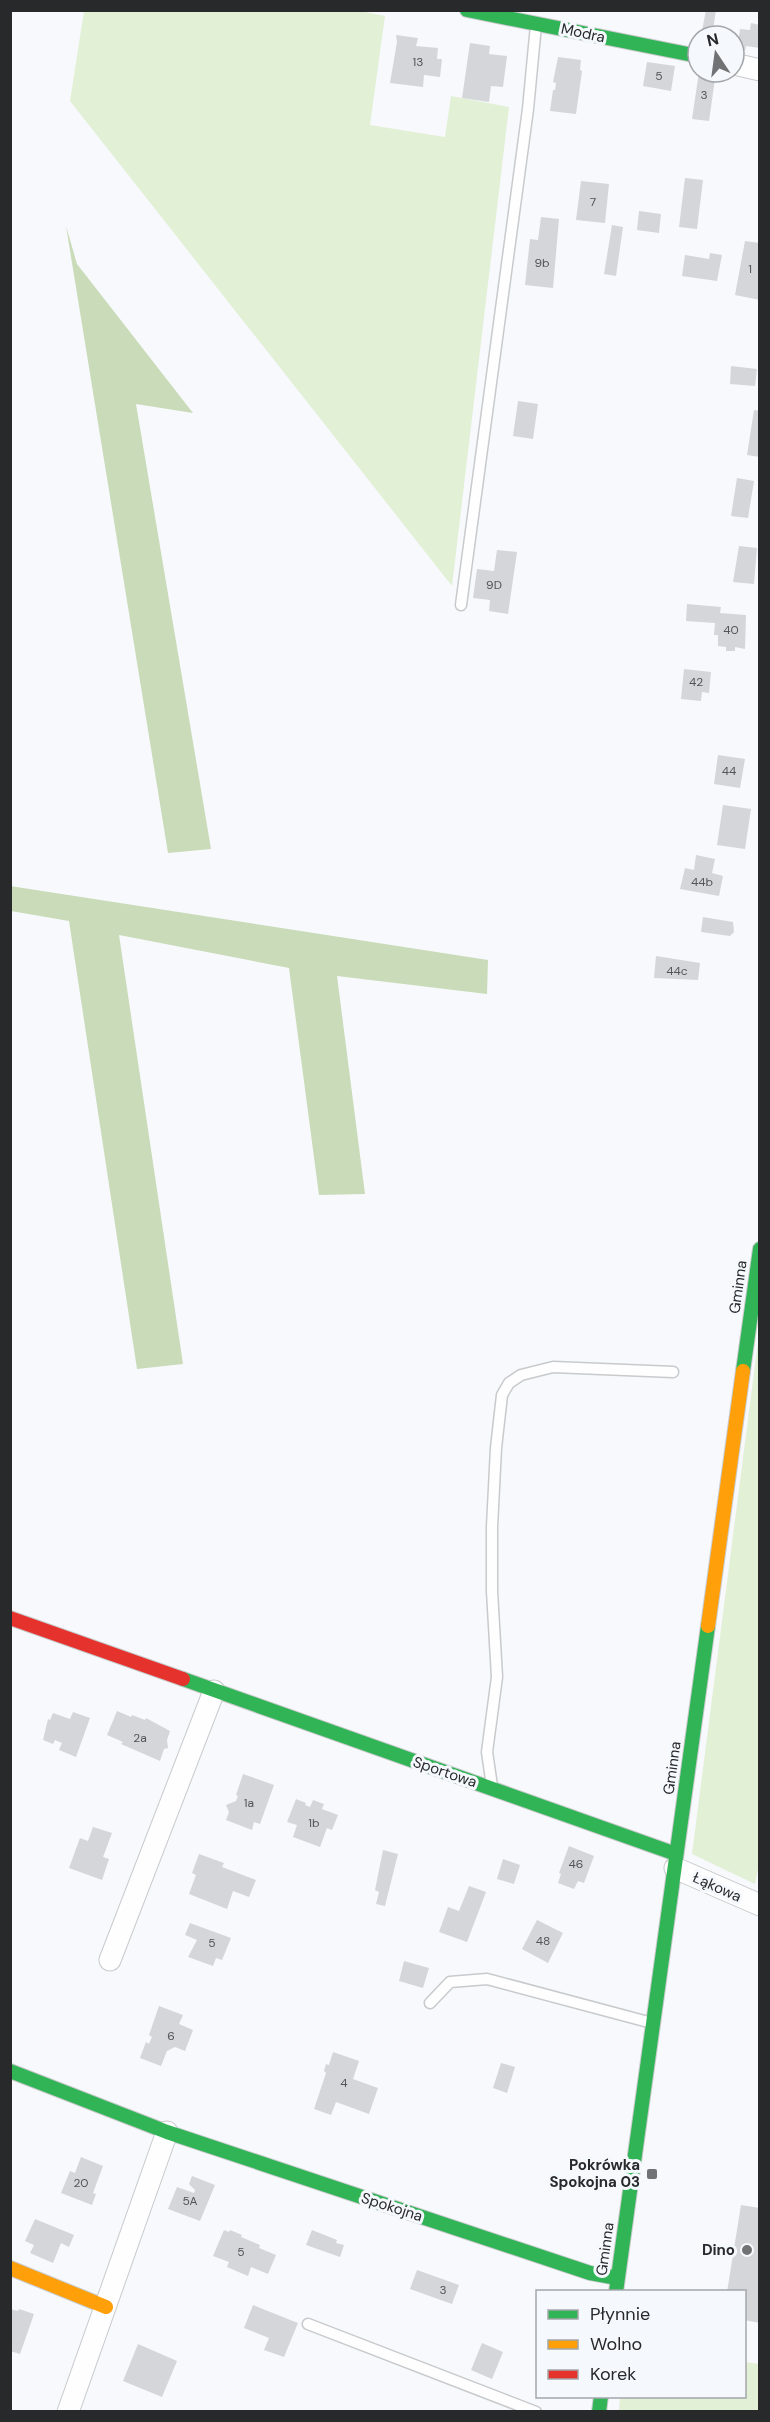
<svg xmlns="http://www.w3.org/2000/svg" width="770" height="2422" font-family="'DM Sans',sans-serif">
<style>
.green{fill:#e2f0d6}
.forest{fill:#cadbb9}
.building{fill:#d5d6d9}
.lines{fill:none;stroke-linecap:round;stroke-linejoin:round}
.lane-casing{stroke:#c8cacc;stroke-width:13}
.street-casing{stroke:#c8cacc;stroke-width:23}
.fast-casing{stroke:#c8cacc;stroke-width:16}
.slow-casing{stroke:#c8cacc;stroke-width:16}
.jam-casing{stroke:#c8cacc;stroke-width:16}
.lane{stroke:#fefeff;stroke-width:10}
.street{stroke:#fefeff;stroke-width:21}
.fast{stroke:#30b455;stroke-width:14}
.slow{stroke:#ff9f0a;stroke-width:14}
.jam{stroke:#e5322d;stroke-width:14}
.poi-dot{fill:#707274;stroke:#f5f9fe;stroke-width:2}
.labels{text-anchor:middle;stroke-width:6;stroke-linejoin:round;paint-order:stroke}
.number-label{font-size:12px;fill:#525456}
.street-label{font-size:15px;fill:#27292b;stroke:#f5f9fe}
.poi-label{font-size:15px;font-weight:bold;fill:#27292b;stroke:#f5f9fe;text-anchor:end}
</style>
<rect width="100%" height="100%" fill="#f7f9fc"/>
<g class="green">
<path d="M355,10L385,16L370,125L445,137L451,96L509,107L452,586L70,101L84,11Z"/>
<path d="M759,1334L760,1859L755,1884L692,1854Z"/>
<path d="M745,2362L759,2364V2411H619L620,2397L744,2396Z"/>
</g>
<g class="forest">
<path d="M66,226L77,264L193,413L136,404L211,849L168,853Z"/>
<path d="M10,886L488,960L487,994L337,976L365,1194L319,1195L289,968L119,935L183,1364L137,1369L69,921L11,911Z"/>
</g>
<g class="building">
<path d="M706,10H716L712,36H701Z"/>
<path d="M751,23L760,25V48L746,46L745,51L737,50L740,29L750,30Z"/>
<path d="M396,35L418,38L416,46L438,48L437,59H442L440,77L424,75L423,87L390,83L397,42Z"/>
<path d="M470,43L490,46L489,54L507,56L503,87L491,86L489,102L462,98Z"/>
<path d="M558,57L581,60L580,70L582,71L576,114L550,111L553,90H555L556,83L553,82Z"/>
<path d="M647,62L675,66L671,91L643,86Z"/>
<path d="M699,72H716L709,121L692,119Z"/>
<path d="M685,178L703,180L697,229L679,227Z"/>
<path d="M581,181L609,184L605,223L576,220Z"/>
<path d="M639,211L661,214L659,233L637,230Z"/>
<path d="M541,217L559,219L553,288L525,285L530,239L538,240Z"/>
<path d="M612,225L623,227L616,276L604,274Z"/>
<path d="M745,241L760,243V300L735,295Z"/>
<path d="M710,253L722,255L717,281L682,276L685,255L709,259Z"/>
<path d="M731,366L757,369L755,386L730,384Z"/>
<path d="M518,401L538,404L533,439L513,436Z"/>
<path d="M754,410L760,411V457L747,455Z"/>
<path d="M737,478L754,481L748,518L731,516Z"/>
<path d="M739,546L757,548L754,584L733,582Z"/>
<path d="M497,550L517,552L508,614L489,611L490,600L473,598L477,569L494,571Z"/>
<path d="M687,604L721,607L720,613L746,615L745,649L735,647V651H726V647L718,646V635H714L715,623L686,621Z"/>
<path d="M684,669L711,672L709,693L702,692L701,701L681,699Z"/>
<path d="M718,755L745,759L740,788L714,784Z"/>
<path d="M723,805L751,809L745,849L717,845Z"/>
<path d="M696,855L715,859L712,873L723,876L719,896L680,889L685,868L694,870Z"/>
<path d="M703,917L733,922L734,932L730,936L701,932Z"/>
<path d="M656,956L700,963L698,980L654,978Z"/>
<path d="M117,1711L131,1717L132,1715L145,1720L146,1718L170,1731L167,1740L168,1748L164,1749L160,1761L121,1744L123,1742L107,1735Z"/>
<path d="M73,1712L90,1718L76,1757L59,1750L62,1743L55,1740L53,1744L43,1740L48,1719L50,1720L53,1713L70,1719Z"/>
<path d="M243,1774L274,1785L260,1824L254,1822L252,1830L226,1820L229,1812L226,1805L236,1801L238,1796L236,1795Z"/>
<path d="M296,1799L306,1803L305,1805L310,1807L313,1800L324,1804L322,1809L338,1815L332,1830L327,1828L320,1847L293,1837L297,1825L287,1822Z"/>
<path d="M93,1827L112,1833L103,1857L109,1859L102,1880L69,1868L80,1838L88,1841Z"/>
<path d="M569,1846L594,1856L584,1883L578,1881L574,1889L558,1883L561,1874L559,1873Z"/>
<path d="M383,1850L398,1854L385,1906L376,1904L379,1892L375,1890Z"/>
<path d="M199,1854L224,1863L222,1867L256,1880L249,1897L233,1891L227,1909L189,1894L196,1875L192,1873Z"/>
<path d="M503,1859L520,1865L514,1884L497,1879Z"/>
<path d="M469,1886L486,1892L467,1942L439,1932L448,1907L459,1911Z"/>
<path d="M537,1920L563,1933L548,1963L522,1949Z"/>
<path d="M190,1923L231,1938L222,1960L216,1958L213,1966L188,1957L197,1940L185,1935Z"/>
<path d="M404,1961L429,1968L423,1988L399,1981Z"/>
<path d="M159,2006L183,2015L179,2024L193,2030L185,2051L175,2047L167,2051L161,2066L140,2058L146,2042L149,2044L152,2037L149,2035Z"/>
<path d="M333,2052L359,2061L353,2079L378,2088L369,2114L336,2102L331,2115L314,2109L326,2073L324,2071L326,2064L329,2065Z"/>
<path d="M501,2063L515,2067L507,2093L493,2088Z"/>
<path d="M81,2157L103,2166L93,2193L96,2194L92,2205L61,2193L70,2171L75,2173Z"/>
<path d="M192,2176L215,2185L200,2221L168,2209L177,2187L194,2193L195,2190L189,2184Z"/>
<path d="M741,2205L760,2208V2323L744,2320V2292H727Z"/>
<path d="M35,2219L74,2235L69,2247L61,2243L53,2263L30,2253L34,2245L25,2241Z"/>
<path d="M224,2230L229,2232L230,2230L242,2235L241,2237L260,2245L259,2248L276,2255L268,2274L251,2267L248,2276L227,2267L229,2262L213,2256Z"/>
<path d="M312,2230L337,2240L336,2243L344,2245L340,2257L306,2245Z"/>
<path d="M417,2270L459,2285L452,2304L410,2289Z"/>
<path d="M253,2305L298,2323L284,2357L264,2350L269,2338L244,2328Z"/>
<path d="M10,2309L18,2311L19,2309L34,2314L20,2354L10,2351Z"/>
<path d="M482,2343L503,2352L492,2379L471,2370Z"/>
<path d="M138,2344L177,2361L162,2397L123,2381Z"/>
</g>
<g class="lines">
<g class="lane-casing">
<g id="lane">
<path d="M461,605L528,109L536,25"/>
<path d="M492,1786L487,1752L497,1677L492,1591V1527L496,1448L502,1395L509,1383L521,1375L553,1367L673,1372"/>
<path d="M430,2003L450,1982L487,1979L652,2023"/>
<path d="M308,2324L536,2412"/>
</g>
</g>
<g class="street-casing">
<g id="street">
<path d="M734,64L760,70"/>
<path d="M675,1868L760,1905"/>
<path d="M110,1960L214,1691"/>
<path d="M68,2412L167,2132"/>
</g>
</g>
<g class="fast-casing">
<g id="fast">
<path d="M467,10L698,56"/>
<path d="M743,1371L760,1249"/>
<path d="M183,1679L676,1854"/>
<path d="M10,2071L167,2132L590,2273L617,2278"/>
<path d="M616,2292L708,1626"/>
<path d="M599,2412L601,2396"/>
</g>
</g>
<g class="slow-casing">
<g id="slow">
<path d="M708,1626L743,1371"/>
<path d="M10,2268L106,2307"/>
</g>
</g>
<g class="jam-casing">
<path id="jam" d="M10,1618L183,1679"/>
</g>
<use href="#lane" class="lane"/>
<use href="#street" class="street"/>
<use href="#fast" class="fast"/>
<use href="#slow" class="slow"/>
<use href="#jam" class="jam"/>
</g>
<g class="poi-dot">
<rect x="646" y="2168" width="12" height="12" rx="3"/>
<circle cx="747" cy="2250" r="6"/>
</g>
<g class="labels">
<g class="number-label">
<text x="418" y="66">13</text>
<text x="659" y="80">5</text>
<text x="704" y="99">3</text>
<text x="593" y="206">7</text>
<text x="542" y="267">9b</text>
<text x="750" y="273">1</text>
<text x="494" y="589">9D</text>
<text x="731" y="634">40</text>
<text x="696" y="686">42</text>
<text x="729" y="775">44</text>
<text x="702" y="886">44b</text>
<text x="677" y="975">44c</text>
<text x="140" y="1742">2a</text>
<text x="249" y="1807">1a</text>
<text x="314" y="1827">1b</text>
<text x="576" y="1868">46</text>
<text x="543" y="1945">48</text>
<text x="212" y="1947">5</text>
<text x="171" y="2040">6</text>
<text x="344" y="2087">4</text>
<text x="81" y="2187">20</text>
<text x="190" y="2205">5A</text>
<text x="241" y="2256">5</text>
<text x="443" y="2294">3</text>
</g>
<g class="street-label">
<text transform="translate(583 33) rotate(12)" y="5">Modra</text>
<text transform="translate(738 1287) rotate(-82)" y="5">Gminna</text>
<text transform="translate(672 1768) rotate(-82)" y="5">Gminna</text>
<text transform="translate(445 1772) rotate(19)" y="5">Sportowa</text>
<text transform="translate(717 1887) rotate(24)" y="5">Łąkowa</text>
<text transform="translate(392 2207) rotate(18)" y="5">Spokojna</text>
<text transform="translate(605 2249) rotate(-82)" y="5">Gminna</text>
</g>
<g class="poi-label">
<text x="640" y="2170">Pokrówka<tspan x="640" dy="17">Spokojna 03</tspan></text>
<text x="735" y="2255">Dino</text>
</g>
</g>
<rect width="770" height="2422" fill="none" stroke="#27292b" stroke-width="24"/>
<rect x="536" y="2290" width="210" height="108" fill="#f5f9fe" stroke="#a3a6aa" stroke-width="1.5"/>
<rect x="548" y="2310" width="30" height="9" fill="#30b455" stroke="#a3a6aa" stroke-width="1.5"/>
<text x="590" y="2320" font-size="18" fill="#27292b">Płynnie</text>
<rect x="548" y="2340" width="30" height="9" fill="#ff9f0a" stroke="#a3a6aa" stroke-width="1.5"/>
<text x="590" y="2350" font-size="18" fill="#27292b">Wolno</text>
<rect x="548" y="2370" width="30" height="9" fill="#e5322d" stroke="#a3a6aa" stroke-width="1.5"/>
<text x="590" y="2380" font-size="18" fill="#27292b">Korek</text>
<g transform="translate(716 54) rotate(347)"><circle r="28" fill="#f5f9fe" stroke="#a3a6aa" stroke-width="1.5"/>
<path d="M0-4.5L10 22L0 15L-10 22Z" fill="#707274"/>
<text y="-9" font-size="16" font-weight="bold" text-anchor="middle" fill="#27292b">N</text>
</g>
</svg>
